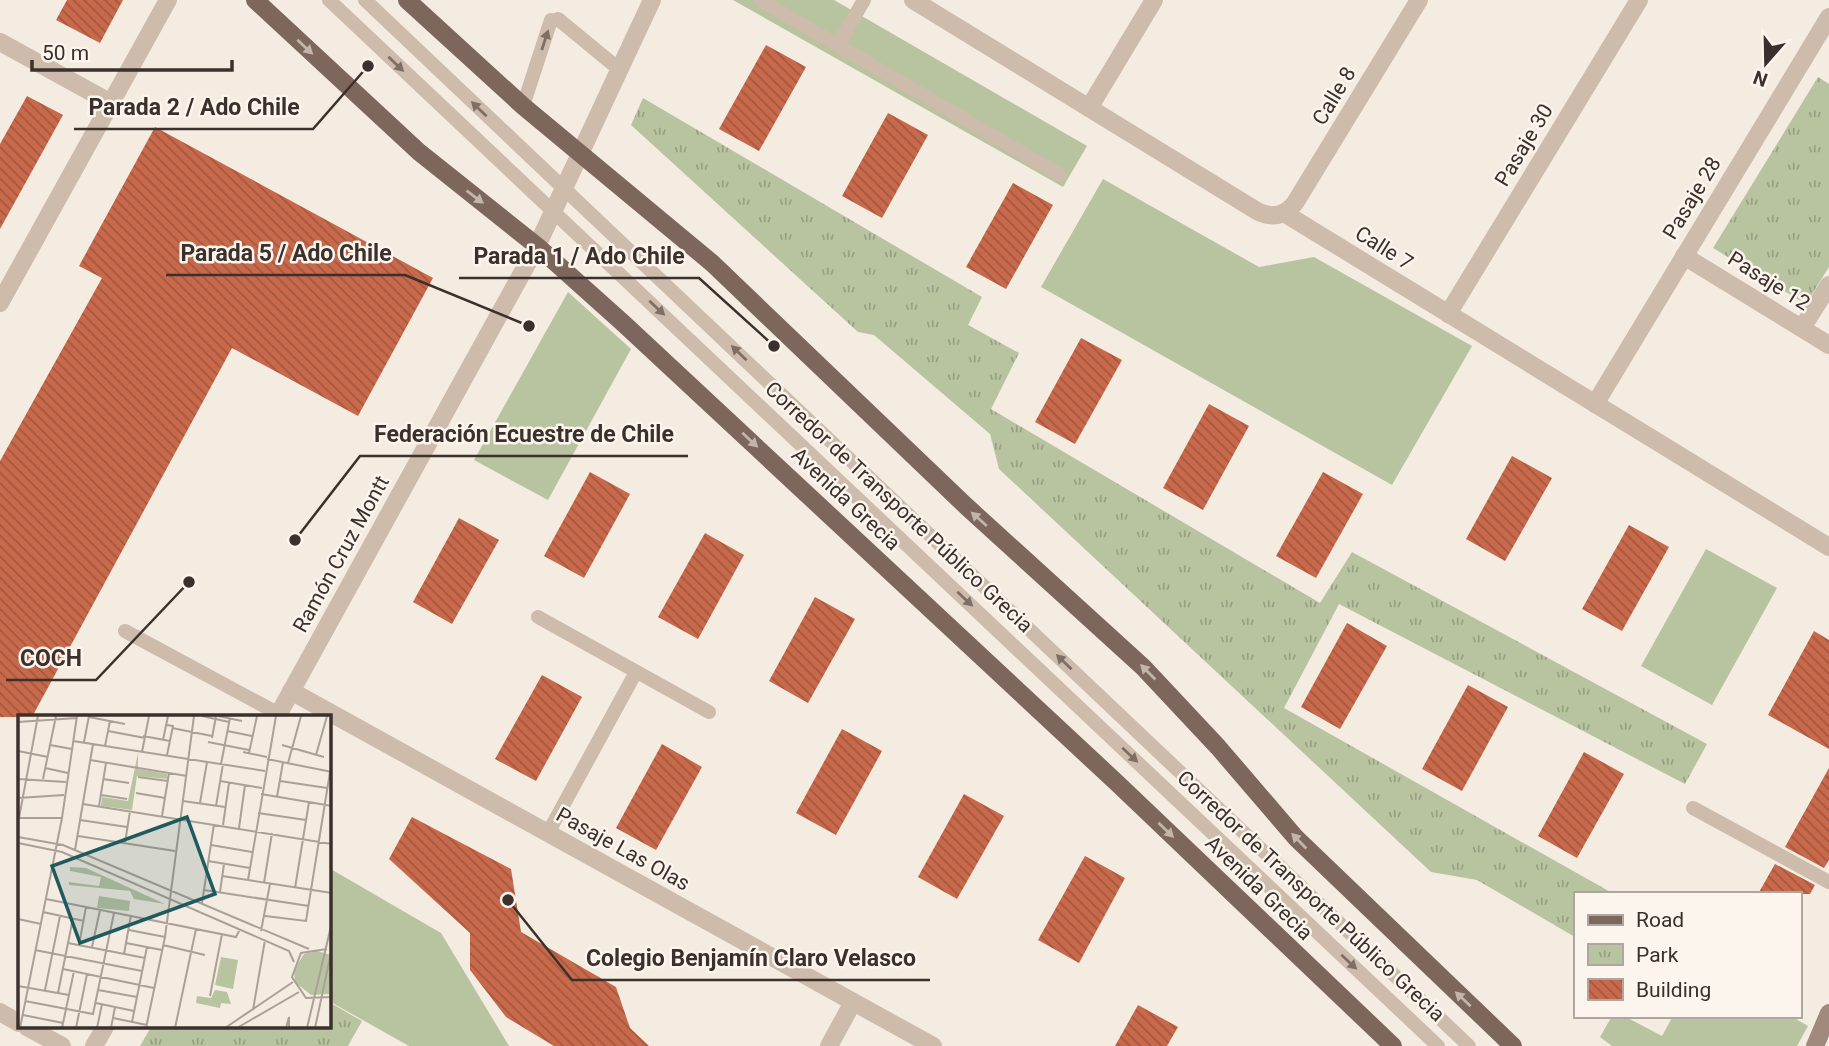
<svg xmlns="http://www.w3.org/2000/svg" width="1829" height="1046" font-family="Roboto,sans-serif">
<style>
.green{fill:#b8c4a0}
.park{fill:url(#park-tufts)}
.building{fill:url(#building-back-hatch)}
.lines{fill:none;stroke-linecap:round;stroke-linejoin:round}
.service{stroke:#cdbbac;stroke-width:14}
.minor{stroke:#cdbbac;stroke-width:18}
.tertiary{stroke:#cdbbac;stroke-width:18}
.secondary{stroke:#a18a7d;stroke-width:18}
.primary{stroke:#7d675c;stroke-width:18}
.oneway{fill:#7d6f65}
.oneway2{fill:#c2b5ac}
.labels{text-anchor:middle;stroke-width:5;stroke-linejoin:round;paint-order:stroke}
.street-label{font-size:21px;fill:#3b302b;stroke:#fbf5ee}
.inset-road{fill:none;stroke:#aaa098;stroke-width:2}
.view{fill:#1f5a5e;fill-opacity:0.15;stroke:#1f5a5e;stroke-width:3.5}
.inset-edge{fill:none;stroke:#3b302b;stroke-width:3.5}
.leader{fill:none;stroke:#3b302b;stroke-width:2.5}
.callout-dot{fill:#3b302b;stroke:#fbf5ee;stroke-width:2.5}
.callout-label{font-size:23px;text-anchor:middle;font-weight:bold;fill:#3b302b;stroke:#fbf5ee;stroke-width:5;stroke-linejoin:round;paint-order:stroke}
</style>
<defs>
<pattern id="park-tufts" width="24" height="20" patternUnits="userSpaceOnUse" patternTransform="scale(1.75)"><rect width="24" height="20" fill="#b8c4a0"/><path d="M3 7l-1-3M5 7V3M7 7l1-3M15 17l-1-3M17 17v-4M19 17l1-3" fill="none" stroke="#97a083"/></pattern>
<pattern id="building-back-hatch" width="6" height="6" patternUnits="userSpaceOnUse" patternTransform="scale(1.75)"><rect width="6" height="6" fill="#c8694b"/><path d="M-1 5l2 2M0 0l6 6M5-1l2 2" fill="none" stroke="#a4573f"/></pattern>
</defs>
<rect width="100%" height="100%" fill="#f4ebe1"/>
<g class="green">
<path d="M733,0H834L1087,146L1063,187Z"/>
<path d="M1103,179L1259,267L1314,257L1472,346L1392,485L1041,287Z"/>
<path d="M568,292L631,349L548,500L474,460Z"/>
<path d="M1706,549L1777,588L1712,705L1641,666Z"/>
<path d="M329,868L441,933L509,1046H409L329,1001Z"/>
<path d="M1612,1016H1624L1662,1036L1673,1016H1791L1808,1026L1797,1046H1612L1600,1037Z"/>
</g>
<g class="park">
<path d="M1818,77L1829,84V267L1806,304L1713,248Z"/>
<path d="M643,98L982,297L968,325L1019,353L991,409L1320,603L1352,552L1707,744L1685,784L1339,604L1284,708L1614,894H1575V937L1477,880L1431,872L999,469L990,434L874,335L858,332L631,125Z"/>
<path d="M329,1002L362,1021L348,1046H140L151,1027H329Z"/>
</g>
<g class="building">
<path d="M67,0H123L100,43L56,20Z"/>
<path d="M766,45L806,67L759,151L719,129Z"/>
<path d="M27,96L63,115L0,229V144Z"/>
<path d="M888,113L928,135L882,218L842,196Z"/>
<path d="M155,127L433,278L358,416L232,348L32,717H0V461L102,278L79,266Z"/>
<path d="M1013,183L1053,205L1006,289L966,267Z"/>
<path d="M1081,338L1122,360L1075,444L1035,422Z"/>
<path d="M1209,404L1249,426L1203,510L1163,488Z"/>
<path d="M1512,456L1552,478L1505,561L1466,539Z"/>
<path d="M590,472L630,494L584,578L544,556Z"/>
<path d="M1323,472L1363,494L1316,578L1276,556Z"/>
<path d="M459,518L499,540L452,624L413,602Z"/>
<path d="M1629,525L1669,547L1622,631L1582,609Z"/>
<path d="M705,533L744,555L698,639L658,617Z"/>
<path d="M815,597L855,619L808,703L769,681Z"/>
<path d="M1347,623L1387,646L1340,729L1301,707Z"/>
<path d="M1814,631L1829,640V749L1768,715Z"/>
<path d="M542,675L582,697L536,781L495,759Z"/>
<path d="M1468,685L1508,707L1462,791L1422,769Z"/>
<path d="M842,729L882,751L836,835L796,813Z"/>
<path d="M662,744L702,767L656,850L616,828Z"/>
<path d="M1584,752L1624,774L1577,858L1538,836Z"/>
<path d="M1829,768V860L1824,868L1785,847Z"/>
<path d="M964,794L1004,816L957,899L918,877Z"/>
<path d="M412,817L511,869L521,932L616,987L630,1028L649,1046H554L506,1017L470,970V933L389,859Z"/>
<path d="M1085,856L1125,878L1079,963L1038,940Z"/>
<path d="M1775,864L1815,885L1810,894H1758Z"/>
<path d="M1138,1005L1178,1027L1167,1046H1115Z"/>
</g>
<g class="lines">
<g class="service">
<path d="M329,0L1438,1046"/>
<path d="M365,0L1469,1046"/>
<path d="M760,0L1060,175"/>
<path d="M558,19L620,70"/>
<path d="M838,45L864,0"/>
<path d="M523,106L551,20"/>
<path d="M538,617L709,712"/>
<path d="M125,631L279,714"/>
<path d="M1693,808L1829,882"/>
<path d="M548,833L636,672"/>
</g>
<g class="minor">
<path d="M913,0L1257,211C1272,219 1285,216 1295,203L1419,0"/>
<path d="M0,42L111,103"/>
<path d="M1089,108L1154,0"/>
<path d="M1284,213L1829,547"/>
<path d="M1684,256L1829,345"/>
<path d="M0,303L168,0"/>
<path d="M1448,314L1639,0"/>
<path d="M1802,328L1829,285"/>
<path d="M1595,404L1829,17"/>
<path d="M291,691L933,1046"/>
<path d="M0,1012L19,1023"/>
<path d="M27,1027L62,1046"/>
<path d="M829,1046L853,1002"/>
</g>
<g class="tertiary">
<path d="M277,717L537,246L652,0"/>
<path d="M94,1046L105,1027"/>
</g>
<path class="secondary" d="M1815,1046L1829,1013"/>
<g class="primary">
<path d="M255,0L419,152L537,246L623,323L1117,783L1393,1046"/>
<path d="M407,0L523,106L712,263L966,506L1143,667L1218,747L1296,838L1513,1046"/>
</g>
</g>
<defs><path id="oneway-solid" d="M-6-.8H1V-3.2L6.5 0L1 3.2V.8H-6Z" transform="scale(1.75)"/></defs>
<g class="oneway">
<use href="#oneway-solid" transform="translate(545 40) rotate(-72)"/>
<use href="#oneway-solid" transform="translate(396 64) rotate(44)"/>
<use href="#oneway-solid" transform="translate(479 109) rotate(-136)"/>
<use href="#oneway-solid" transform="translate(657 308) rotate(43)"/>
<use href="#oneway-solid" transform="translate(739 353) rotate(-136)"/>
<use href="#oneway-solid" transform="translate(965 599) rotate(43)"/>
<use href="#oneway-solid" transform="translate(1064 662) rotate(-136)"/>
<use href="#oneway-solid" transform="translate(1130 755) rotate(43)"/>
<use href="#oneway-solid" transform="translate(1349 962) rotate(43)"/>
</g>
<g class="oneway2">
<use href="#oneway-solid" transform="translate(305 47) rotate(43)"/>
<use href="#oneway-solid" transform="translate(475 197) rotate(37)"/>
<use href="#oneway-solid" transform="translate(750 440) rotate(43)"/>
<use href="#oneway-solid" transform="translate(979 519) rotate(-138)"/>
<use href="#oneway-solid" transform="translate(1148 672) rotate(-135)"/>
<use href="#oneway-solid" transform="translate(1166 830) rotate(44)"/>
<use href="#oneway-solid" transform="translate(1299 841) rotate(-134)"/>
<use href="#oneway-solid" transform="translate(1463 999) rotate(-137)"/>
</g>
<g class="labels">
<g class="street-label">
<text transform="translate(1334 96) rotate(-59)" y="7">Calle 8</text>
<text transform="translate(1524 145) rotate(-59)" y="7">Pasaje 30</text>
<text transform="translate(1692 198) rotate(-59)" y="7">Pasaje 28</text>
<text transform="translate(1384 248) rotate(32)" y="7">Calle 7</text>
<text transform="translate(1769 281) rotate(32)" y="7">Pasaje 12</text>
<text transform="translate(846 499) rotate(43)" y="7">Avenida Grecia</text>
<text transform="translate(899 507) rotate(43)" y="7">Corredor de Transporte Público Grecia</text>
<text transform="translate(341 554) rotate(-61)" y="7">Ramón Cruz Montt</text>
<text transform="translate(623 849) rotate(29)" y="7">Pasaje Las Olas</text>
<text transform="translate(1259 888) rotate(44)" y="7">Avenida Grecia</text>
<text transform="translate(1311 896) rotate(43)" y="7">Corredor de Transporte Público Grecia</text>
</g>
</g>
<g transform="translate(18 715)">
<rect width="313" height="313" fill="#f4ebe1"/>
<path d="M81,181L112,186L111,196L79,193ZM203,242L220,245L215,274L197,270ZM197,275L209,277L213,289L203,288L202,293L178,288L179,281L193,283Z" fill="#b8c4a0"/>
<path d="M120,38V54L149,59L150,64L119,61L114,95L83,91L84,82L110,86ZM52,152L68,153L147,189L116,184L112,176L51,170V167L81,171L83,162L52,156ZM299,236L313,240L311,279L293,280L277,267L276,255L286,239Z" fill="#b8c4a0"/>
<path class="inset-road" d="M184,1L211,7M200,1L224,6M71,2L107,9M0,7L59,3M149,10L155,11L149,40M154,13L194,21M90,16L127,23M209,16L234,21M125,21L152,26M194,23L198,1M145,25L150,1M55,26L247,56M66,27L71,1M190,27L231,35M32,30L54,34M264,30L306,42M87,31L92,6M0,36L30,42M124,37L131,1M225,37L249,42M231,38L239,1M298,40L309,1M249,44L314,57M72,45L169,61M270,48L283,1M203,49L212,3M27,53L50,58M120,62L150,66M0,64L48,67M25,64L38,1M85,64L111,68M202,66L244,73M262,66L309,73M118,78L147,83M243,79L314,91M83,80L109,84M259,82L265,47M0,83L46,80M165,86L207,92M182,88L189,47M65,89L314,129M81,91L88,48M198,91L205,49M240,98L288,105M144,101L151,58M1,103L20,1M1,103H44M62,105L109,112M205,110L211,68M221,113L227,70M60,121L157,136M0,122L45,130L291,234M0,128L44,137L271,236L276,247M107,128L112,96M193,130L234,137M57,135L75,29M190,146L232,153M204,161L314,178M230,165L258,1M246,168L254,118M277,173L291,87M186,175L291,191M202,177L206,149M28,184L218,222L222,214M184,188L196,109M25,197L66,206M247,201L288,206L312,57M0,204L23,209M111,215L147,222M243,216L252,169M50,228L127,243M108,228L144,235M61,230L68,192M145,230L187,240M74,232L82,195M309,234L283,238L274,262L288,283L314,282M17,235L124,256M106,239L113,200M45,254L136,273M0,271L51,280M27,275L42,201M80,275L119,282M40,278L55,203M192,281L204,219M7,286L75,299L96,198M78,288L116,296M235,295L247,225M5,300L45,308M95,303L129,310M114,307L129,232M2,313L44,103L59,1M44,313L56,256M58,313L69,259M79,313L84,289M93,313L97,292M128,313L147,222L176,1M157,313L178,214M207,313L275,267M219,313L281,277M268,313L271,302V313M289,313L314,207M297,313L314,233"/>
<path class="view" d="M169,102L197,179L62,228L34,151Z"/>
<rect width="313" height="313" class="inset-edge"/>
</g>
<path class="leader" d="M368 66L313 129H74M529 326L405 275H166M774 346L699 278H459M295 540L360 456H688M189 582L96 680H6M508 900L572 980H930"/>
<g class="callout-dot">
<circle cx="368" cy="66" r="7"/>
<circle cx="529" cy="326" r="7"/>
<circle cx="774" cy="346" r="7"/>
<circle cx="295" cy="540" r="7"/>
<circle cx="189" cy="582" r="7"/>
<circle cx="508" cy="900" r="7"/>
</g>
<g class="callout-label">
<text x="194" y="115">Parada 2 / Ado Chile</text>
<text x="286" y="261">Parada 5 / Ado Chile</text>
<text x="579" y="264">Parada 1 / Ado Chile</text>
<text x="524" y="442">Federación Ecuestre de Chile</text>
<text x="51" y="666">COCH</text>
<text x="751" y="966">Colegio Benjamín Claro Velasco</text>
</g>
<rect x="1574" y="892" width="228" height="126" fill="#fbf5ee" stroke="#aea6a0" stroke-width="2"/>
<rect x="1588" y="915" width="35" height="10" fill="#7d675c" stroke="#aea6a0" stroke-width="2"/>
<text x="1636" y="927" font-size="21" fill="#3b302b">Road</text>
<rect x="1588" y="944" width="35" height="21" fill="url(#park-tufts)" stroke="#aea6a0" stroke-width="2"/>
<text x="1636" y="962" font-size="21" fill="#3b302b">Park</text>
<rect x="1588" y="979" width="35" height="21" fill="url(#building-back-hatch)" stroke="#aea6a0" stroke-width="2"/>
<text x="1636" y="997" font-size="21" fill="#3b302b">Building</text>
<g transform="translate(1766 63) rotate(200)" stroke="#fbf5ee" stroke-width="5" paint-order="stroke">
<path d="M0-5L12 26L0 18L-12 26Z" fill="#3b302b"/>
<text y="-10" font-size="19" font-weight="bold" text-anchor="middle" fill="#3b302b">N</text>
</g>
<path d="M32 60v10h200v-10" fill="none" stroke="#3b302b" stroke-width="3.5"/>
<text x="42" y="60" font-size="21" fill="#3b302b" stroke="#fbf5ee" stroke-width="5" paint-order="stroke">50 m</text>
</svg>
